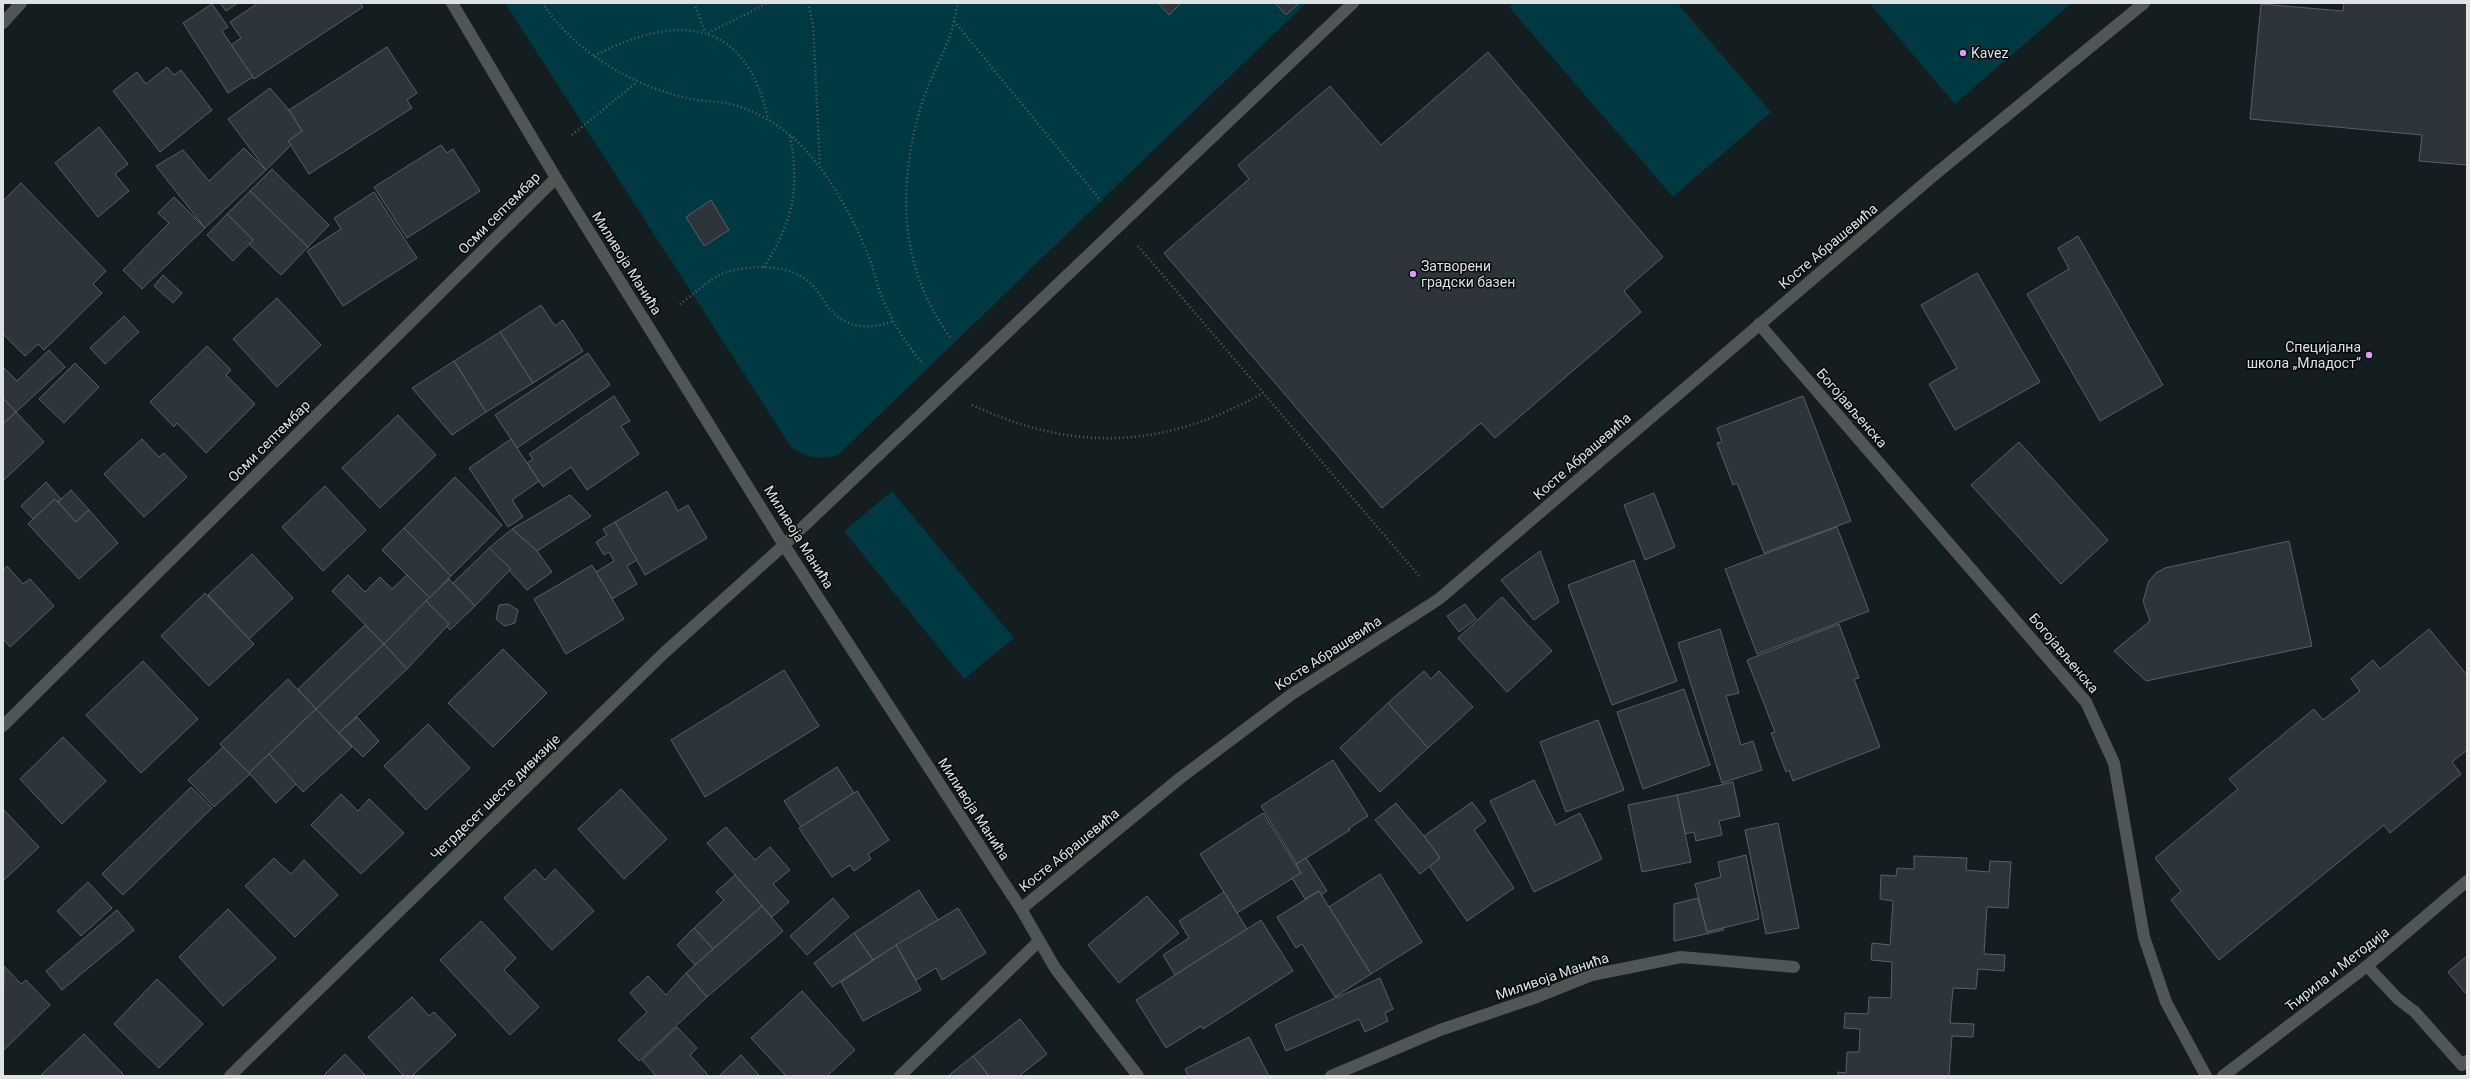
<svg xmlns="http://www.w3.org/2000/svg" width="2470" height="1079" font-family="Roboto,sans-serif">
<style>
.green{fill:#003941}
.building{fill:#2d353a;stroke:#566065}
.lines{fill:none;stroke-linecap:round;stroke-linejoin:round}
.path{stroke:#5a6263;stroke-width:2.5;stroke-dasharray:1 3;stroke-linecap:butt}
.minor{stroke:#505555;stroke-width:12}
.poi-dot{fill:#dc99f5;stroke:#040707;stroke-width:1.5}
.labels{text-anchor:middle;stroke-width:3;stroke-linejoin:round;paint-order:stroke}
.poi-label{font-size:14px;fill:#dde3e4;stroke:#040707;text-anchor:start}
.street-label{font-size:14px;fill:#dde3e4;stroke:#040707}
</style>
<rect width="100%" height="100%" fill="#141d1f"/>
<g class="green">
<path d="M505,3H1306L838,455C819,460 806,458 791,447Z"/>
<path d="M1514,3H1677L1771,112L1673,197L1509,7Z"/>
<path d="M1869,3H2072L1955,104Z"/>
<path d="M892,491L1014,638L964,679L844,531Z"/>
</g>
<g class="building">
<path d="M220,3H238L226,11Z"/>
<path d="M258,3H360L363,7L254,79L231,45L241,38L230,22Z"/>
<path d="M1158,3H1181L1169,15Z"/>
<path d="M1275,3H1299L1286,15Z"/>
<path d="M2344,3H2467V165L2419,161L2422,135L2250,119L2261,4L2343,11Z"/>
<path d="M212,4L228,27L222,31L253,77L228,93L183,23Z"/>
<path d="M387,47L417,93L407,100L412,108L309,174L288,141L302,131L289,110Z"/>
<path d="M1488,52L1663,257L1624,291L1641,312L1495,438L1481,423L1382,508L1164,253L1249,179L1238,165L1330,86L1381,145Z"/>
<path d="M167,67L174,75L181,70L212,110L160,152L113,91L137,72L146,84Z"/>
<path d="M270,88L289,110L302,131L288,141L291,145L266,170L228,119Z"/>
<path d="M99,127L128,164L115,174L129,191L98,217L55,163Z"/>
<path d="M441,145L447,153L453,149L480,191L407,238L374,187Z"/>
<path d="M244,148L266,170L205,228L156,166L183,150L209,181Z"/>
<path d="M272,169L329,225L308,247L250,191Z"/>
<path d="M21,183L106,271L93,284L102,293L44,350L38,344L25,356L3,334V201Z"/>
<path d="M250,191L308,247L281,275L249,244L253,240L227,214Z"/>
<path d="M374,192L417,258L343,306L307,251L341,229L334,218Z"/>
<path d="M174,197L205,228L142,289L123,270L169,223L158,213Z"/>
<path d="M711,200L729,230L704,246L686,217Z"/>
<path d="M227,214L253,240L233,261L207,235Z"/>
<path d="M2078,236L2163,385L2100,421L2027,294L2069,269L2058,248Z"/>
<path d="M1977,273L2040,382L1955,430L1929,384L1957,368L1921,305Z"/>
<path d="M163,275L182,293L173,303L154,286Z"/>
<path d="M277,298L321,345L277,387L233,339Z"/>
<path d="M541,305L555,326L563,320L583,351L533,383L500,332Z"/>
<path d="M124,316L139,332L105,364L90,348Z"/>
<path d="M500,332L533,383L486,412L454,361Z"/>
<path d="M207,346L231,370L226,375L255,404L206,453L177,423L174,427L150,402Z"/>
<path d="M49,350L65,367L16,412L3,398V367L17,381Z"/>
<path d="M588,353L610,385L517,448L495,415Z"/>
<path d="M454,361L486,412L452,435L412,388Z"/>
<path d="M75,363L99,387L64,423L39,399Z"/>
<path d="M614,396L630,421L621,426L639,454L587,490L571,467L543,487L527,463L533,459L529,454Z"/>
<path d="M1803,396L1851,521L1764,553L1737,483L1733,485L1717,443L1722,442L1717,428Z"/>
<path d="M3,398L16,412L3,424Z"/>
<path d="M16,412L44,442L3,481V424Z"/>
<path d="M398,415L436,455L380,508L342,468Z"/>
<path d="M142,439L159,457L164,453L187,477L144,517L104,474Z"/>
<path d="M511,439L539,481L512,500L523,517L508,527L469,468Z"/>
<path d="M2019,442L2108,540L2061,584L1971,485Z"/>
<path d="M455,477L502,525L451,576L404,528Z"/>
<path d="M46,482L61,499L58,502L55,499L33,519L21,506Z"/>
<path d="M325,486L366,530L323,571L282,527Z"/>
<path d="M71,490L89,510L76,522L58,502Z"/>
<path d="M667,491L678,511L688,505L707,538L645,575L615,522Z"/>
<path d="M1654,493L1675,547L1645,560L1624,505Z"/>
<path d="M570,495L591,516L537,551L512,529Z"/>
<path d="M55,499L76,522L89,510L118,543L79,579L28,524Z"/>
<path d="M615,522L637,560L627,566L637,584L612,599L596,572L614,561L609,552L604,555L596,542L607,535L603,529Z"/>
<path d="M1837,527L1869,611L1757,654L1725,569Z"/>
<path d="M404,528L451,576L430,598L382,550Z"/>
<path d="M512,529L537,551L552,572L527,590L489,548Z"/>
<path d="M2289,541L2312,646L2146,681L2114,651L2150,621L2143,601L2149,581L2156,573L2165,568Z"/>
<path d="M489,548L511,569L475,606L453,583Z"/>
<path d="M1540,551L1559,602L1534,620L1501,580Z"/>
<path d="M252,554L293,598L249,639L208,595Z"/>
<path d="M1634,560L1677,681L1612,705L1568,585Z"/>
<path d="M592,565L624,619L566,654L534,599Z"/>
<path d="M7,566L23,584L30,579L54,606L10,647L3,639V570Z"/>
<path d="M348,575L365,592L380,577L392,589L407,575L430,598L384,644L332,591Z"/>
<path d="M449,579L475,606L450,630L447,626L449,624L426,601Z"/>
<path d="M205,593L254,644L209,686L161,636Z"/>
<path d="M1502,597L1552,651L1507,692L1458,638Z"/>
<path d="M426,601L449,624L407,669L384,644Z"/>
<path d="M508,604L518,610L515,623L505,626L496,619L499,605Z"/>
<path d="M1465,604L1476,619L1459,632L1447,616Z"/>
<path d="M1839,624L1859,678L1854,679L1880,747L1793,781L1789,770L1786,772L1771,733L1775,732L1747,660Z"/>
<path d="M365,625L384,644L316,709L298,689Z"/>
<path d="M1720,629L1739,693L1726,696L1741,745L1753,741L1762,770L1722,783L1678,643Z"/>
<path d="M2429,629L2467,675V750L2452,762L2461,774L2390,833L2384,825L2219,960L2171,900L2181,891L2155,858L2238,789L2229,779L2314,709L2323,720L2360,691L2351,679L2373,660L2380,669Z"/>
<path d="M384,644L407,669L339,733L316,709Z"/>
<path d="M503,649L547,693L493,747L448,703Z"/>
<path d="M143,661L198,719L141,773L86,715Z"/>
<path d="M784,670L819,726L705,797L671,740Z"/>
<path d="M1424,671L1431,679L1439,671L1473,707L1428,748L1388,703Z"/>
<path d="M288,679L316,709L248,774L220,744Z"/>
<path d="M1684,689L1710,765L1643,789L1617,712Z"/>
<path d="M1388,703L1428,748L1380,792L1340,748Z"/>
<path d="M316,709L352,747L303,792L269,754Z"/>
<path d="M357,717L379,741L363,757L339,733Z"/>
<path d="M1598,720L1624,790L1566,812L1540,742Z"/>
<path d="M428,724L470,768L426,810L384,766Z"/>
<path d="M63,737L106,781L62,824L20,779Z"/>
<path d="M223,747L250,774L214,807L188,780Z"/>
<path d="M269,754L296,784L276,803L249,773Z"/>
<path d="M1333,760L1368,816L1348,829L1350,830L1297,864L1261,806Z"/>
<path d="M837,767L854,793L801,827L784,801Z"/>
<path d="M1534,780L1556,825L1580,813L1602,859L1534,892L1490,801Z"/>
<path d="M1733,782L1740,816L1719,821L1722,835L1696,841L1694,832L1685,834L1677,795Z"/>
<path d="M191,787L212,808L123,895L102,874Z"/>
<path d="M621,789L667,839L624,879L578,829Z"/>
<path d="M857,791L889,840L868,854L871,859L854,871L850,865L832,877L799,828Z"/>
<path d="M341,794L358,811L369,799L404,833L361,874L311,825Z"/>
<path d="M1677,795L1691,862L1642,872L1628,805Z"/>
<path d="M1472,802L1486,821L1474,830L1514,888L1467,921L1429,866L1440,858L1424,836Z"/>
<path d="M1396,803L1424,836L1440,858L1420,874L1375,820Z"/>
<path d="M3,809L39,847L3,881Z"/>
<path d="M1263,813L1301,873L1237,913L1200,854Z"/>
<path d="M1778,823L1799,928L1766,934L1745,830Z"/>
<path d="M726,827L755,860L770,847L790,870L773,884L789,902L772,917L707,843Z"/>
<path d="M1746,855L1759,919L1707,932L1695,884L1721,877L1718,862Z"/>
<path d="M1914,856L1967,858L1966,870L1989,872L1990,861L2011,862L2008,908L1987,907L1984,954L2005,955L2004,971L1978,969L1976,989L1953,988L1950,1023L1974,1024L1973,1037L1952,1036L1949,1076H1838V1072L1846,1073L1847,1052H1859L1860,1029L1844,1028L1845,1013L1868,1014L1869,997L1891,998L1892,962L1871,960L1872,943L1890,945L1893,901L1880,899L1881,875L1896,876L1897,868L1914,869Z"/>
<path d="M274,858L291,874L304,860L338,895L295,937L245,886Z"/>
<path d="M1306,858L1327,891L1321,895L1319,891L1305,899L1292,878L1301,873L1296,864Z"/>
<path d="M535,869L545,880L555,869L594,911L552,950L504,898Z"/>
<path d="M1380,874L1422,942L1371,974L1329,907Z"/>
<path d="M735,875L762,906L713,949L694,928L724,900L716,892Z"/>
<path d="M88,882L112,908L81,936L57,911Z"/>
<path d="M919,890L938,920L873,960L854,933Z"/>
<path d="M1319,891L1371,974L1335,997L1302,944L1296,948L1277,917Z"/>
<path d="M1224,892L1247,929L1175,975L1163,955L1189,938L1179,921Z"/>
<path d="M1147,896L1179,933L1119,983L1088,945Z"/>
<path d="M833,898L849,917L807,955L790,936Z"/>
<path d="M1698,898L1707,932L1723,928L1724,930L1674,941V904Z"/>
<path d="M762,906L783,931L707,997L686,973Z"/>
<path d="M958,908L986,953L942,980L936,968L916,980L896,945Z"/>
<path d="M228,909L276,958L223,1006L179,957Z"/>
<path d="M117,910L134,930L62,990L46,971Z"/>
<path d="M1261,920L1293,971L1203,1029L1201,1026L1166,1048L1136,1000Z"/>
<path d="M481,921L516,958L504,970L539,1007L510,1035L440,960Z"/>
<path d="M694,928L713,949L695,965L677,945Z"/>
<path d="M854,933L873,960L832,987L814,963Z"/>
<path d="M896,945L921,990L863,1021L841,982Z"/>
<path d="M2467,956V995L2448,972Z"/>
<path d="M4,966L21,984L26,980L50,1005L3,1051Z"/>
<path d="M686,973L707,997L639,1061L618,1040L647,1012L630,993L648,976L666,995Z"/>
<path d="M1380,978L1393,1009L1385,1013L1388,1021L1365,1032L1359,1019L1286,1051L1275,1025Z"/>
<path d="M157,979L203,1024L159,1068L114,1024Z"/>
<path d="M802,991L855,1050L827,1076H786L751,1038Z"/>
<path d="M412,997L429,1016L434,1012L456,1035L412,1076H404L368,1037Z"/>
<path d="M1020,1019L1047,1054L1019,1076H989L973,1056Z"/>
<path d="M677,1027L697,1048L690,1055L709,1076H656L642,1060Z"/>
<path d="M84,1034L125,1076H42L41,1075Z"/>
<path d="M1249,1037L1269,1076H1188L1185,1069Z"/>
<path d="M345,1054L366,1076H323Z"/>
<path d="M741,1055L760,1076H719Z"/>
<path d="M973,1056L989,1076H948Z"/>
</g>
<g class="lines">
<g class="path">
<path d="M542,3C576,53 632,86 691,99C699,101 709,101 718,102C744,105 771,119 791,136C828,169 852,215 870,260C874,270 876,281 880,292C890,318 905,343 923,364"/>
<path d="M694,3L705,32"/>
<path d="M808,3L813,24L820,166"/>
<path d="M954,21L1101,201"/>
<path d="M708,33L768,3"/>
<path d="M594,56C676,13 746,17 768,119"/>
<path d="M572,135L637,82"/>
<path d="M1138,246L1420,577"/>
<path d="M764,267C793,221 800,189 790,135"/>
<path d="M680,304C693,295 708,280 722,274C733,269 747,268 758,267C777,267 795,270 809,282C817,289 821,296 826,304C842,328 868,331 893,321"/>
<path d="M950,337C899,267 897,188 921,106C928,83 939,63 948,41C953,29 955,15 958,3"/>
<path d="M972,405C1076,453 1163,449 1263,393"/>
</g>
<g class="minor">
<path d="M452,3L556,178L784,545L1021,909L1055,968L1138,1076"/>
<path d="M3,23L21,3"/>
<path d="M1759,324L2086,702L2114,763L2144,937L2166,1002L2206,1076"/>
<path d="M3,726L556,178"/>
<path d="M1021,909L1179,779L1292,694L1439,599L1933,176L2144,3"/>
<path d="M2367,966L2398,999L2415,1012L2462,1065L2467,1061"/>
<path d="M230,1076L664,653L784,545L1353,3"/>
<path d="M900,1076L1039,941"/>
<path d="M1331,1076L1440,1030L1537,997L1592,975L1681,957L1794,967"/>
<path d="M2223,1076L2367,966L2467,881"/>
</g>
</g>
<g class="poi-dot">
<circle cx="1963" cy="53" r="4"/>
<circle cx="1413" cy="274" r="4"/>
<circle cx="2369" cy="355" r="4"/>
</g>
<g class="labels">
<g class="poi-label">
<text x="1971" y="58">Kavez</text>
<text x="1421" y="271">Затворени<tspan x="1421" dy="16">градски базен</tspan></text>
<text x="2361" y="352" text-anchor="end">Специјална<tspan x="2361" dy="16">школа „Младост”</tspan></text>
</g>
<g class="street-label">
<text transform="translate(499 213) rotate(-45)" y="5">Осми септембар</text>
<text transform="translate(1828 246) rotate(-40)" y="5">Косте Абрашевића</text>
<text transform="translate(627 263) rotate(58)" y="5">Миливоја Манића</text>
<text transform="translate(1852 408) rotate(49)" y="5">Богојављенска</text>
<text transform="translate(269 441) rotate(-45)" y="5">Осми септембар</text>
<text transform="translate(1582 456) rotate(-41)" y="5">Косте Абрашевића</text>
<text transform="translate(799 537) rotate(58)" y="5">Миливоја Манића</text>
<text transform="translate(1328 653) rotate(-33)" y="5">Косте Абрашевића</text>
<text transform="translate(2064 653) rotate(50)" y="5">Богојављенска</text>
<text transform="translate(495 797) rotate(-44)" y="5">Четрдесет шесте дивизије</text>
<text transform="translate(974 809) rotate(57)" y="5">Миливоја Манића</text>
<text transform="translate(1069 850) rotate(-39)" y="5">Косте Абрашевића</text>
<text transform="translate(2337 969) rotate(-38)" y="5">Ћирила и Методија</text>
<text transform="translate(1552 976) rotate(-19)" y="5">Миливоја Манића</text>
</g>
</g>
<rect width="2470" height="1079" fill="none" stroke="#dde3e4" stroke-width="8"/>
</svg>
